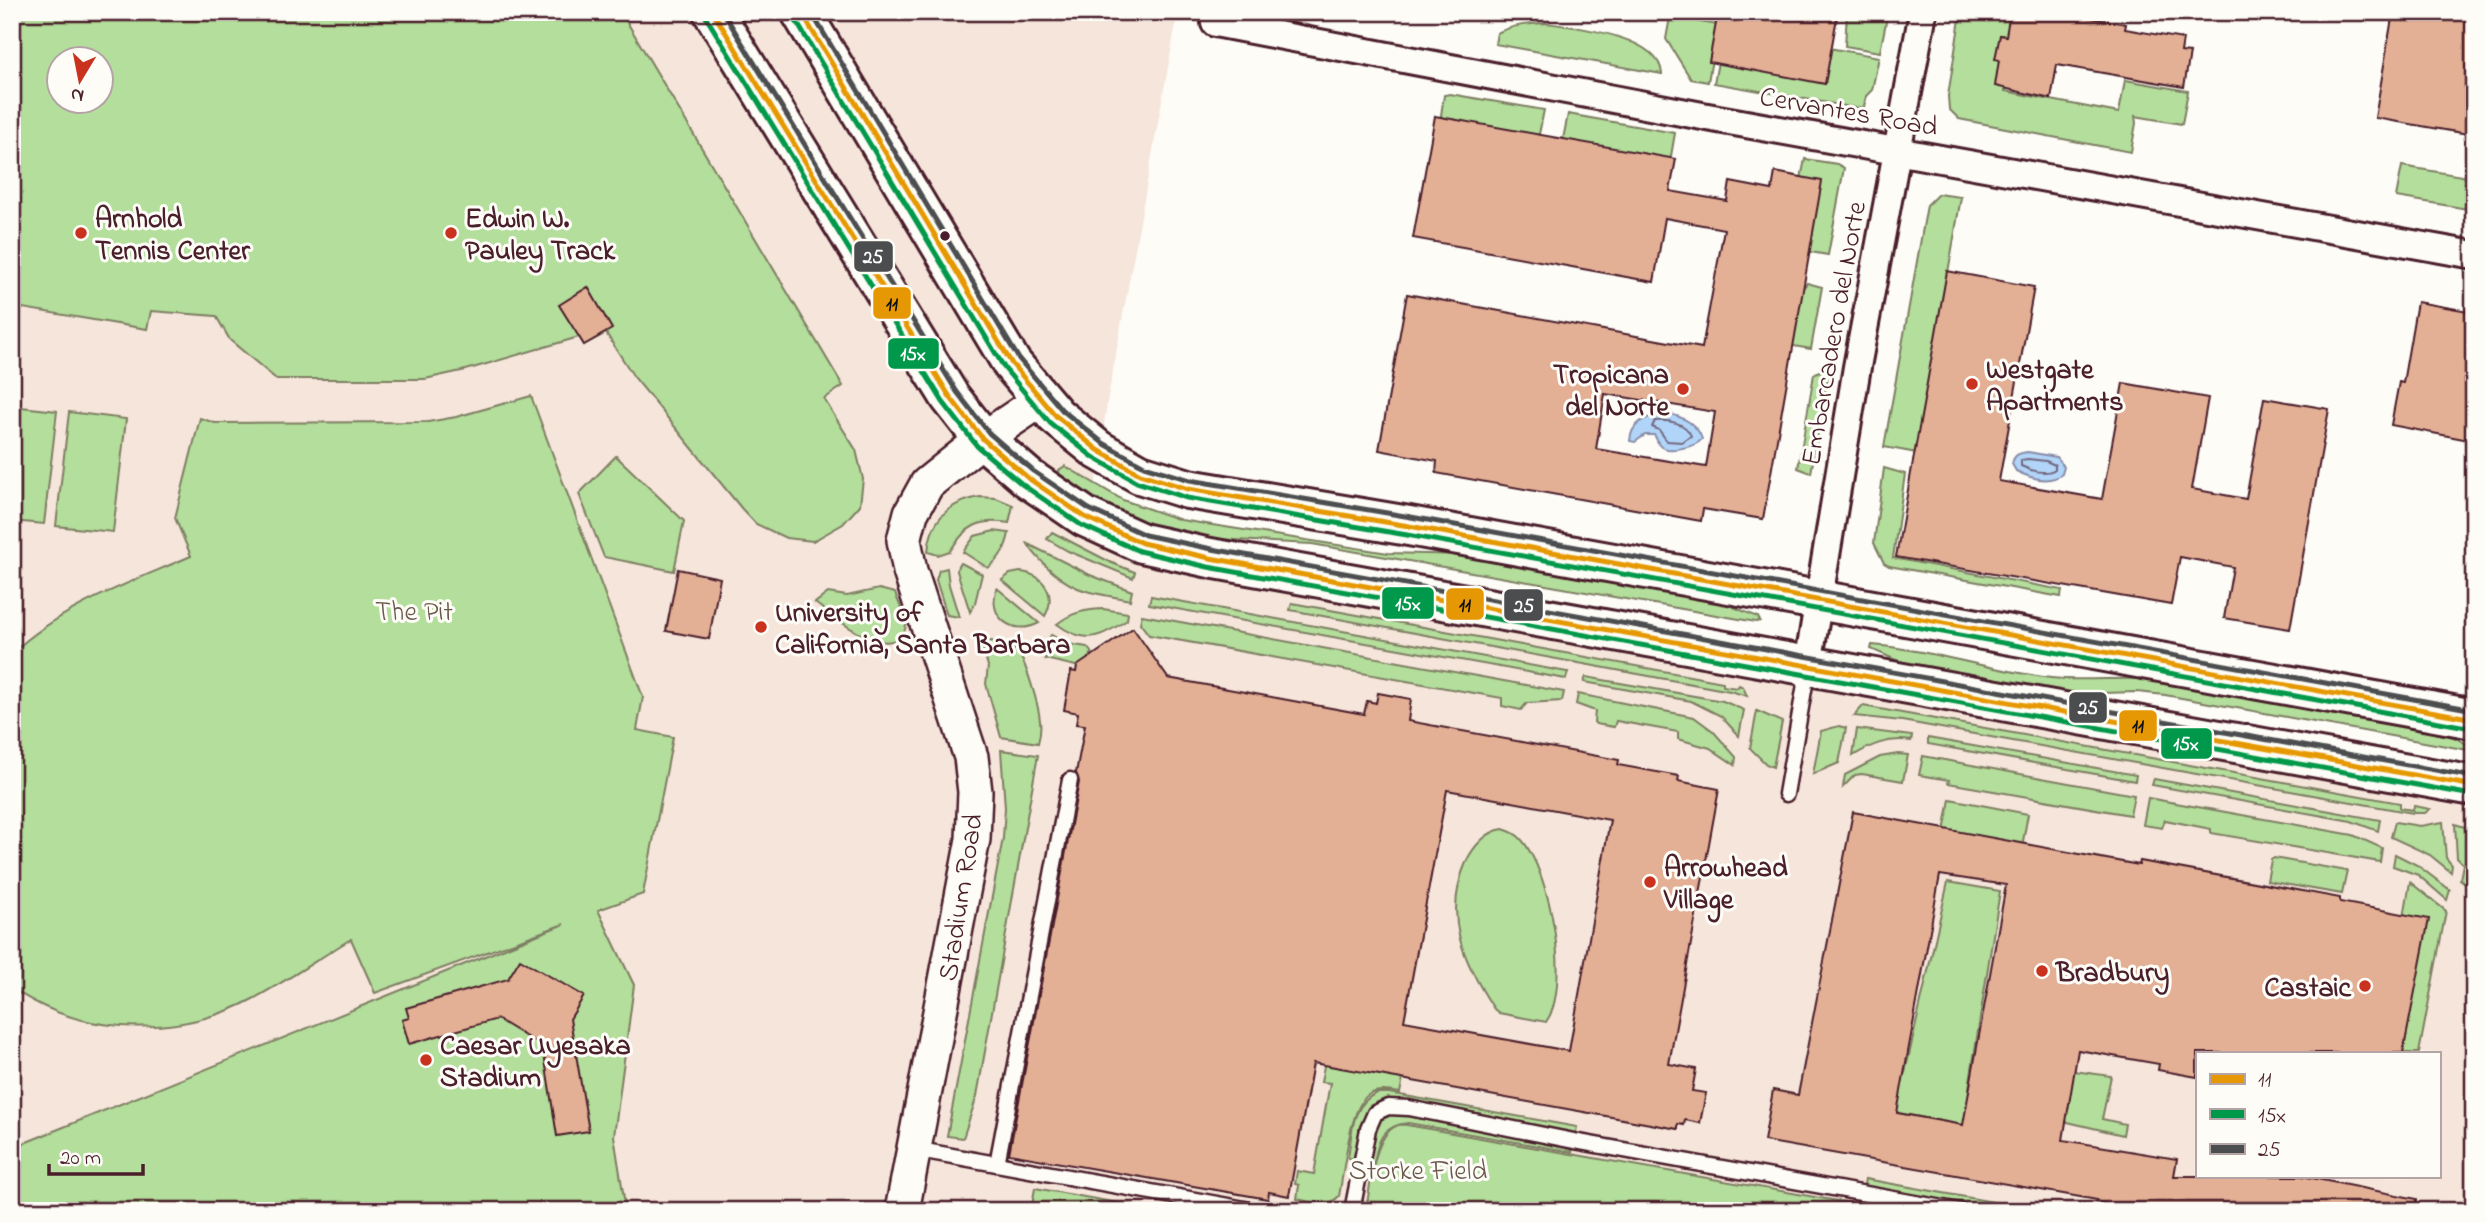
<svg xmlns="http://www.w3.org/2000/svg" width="2486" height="1223" font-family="'Indie Flower',sans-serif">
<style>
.built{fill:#f5e5da;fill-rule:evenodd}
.green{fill:#b3de9b;stroke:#7e7e63;stroke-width:2;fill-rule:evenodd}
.water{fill:#b1d4f9;stroke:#888ca7;stroke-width:2}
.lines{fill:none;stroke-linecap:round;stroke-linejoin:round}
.shore{stroke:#73677d;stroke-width:2}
.building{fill:#e3b096;stroke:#4a1f2b;stroke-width:2;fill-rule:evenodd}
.service-casing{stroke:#4a1f2b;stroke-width:19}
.minor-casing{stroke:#4a1f2b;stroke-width:32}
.tertiary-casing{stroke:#4a1f2b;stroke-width:38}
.secondary-casing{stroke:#4a1f2b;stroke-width:44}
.service{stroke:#fdfcf7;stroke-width:14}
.minor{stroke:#fdfcf7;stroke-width:26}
.tertiary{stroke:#fdfcf7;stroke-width:33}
.secondary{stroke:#fdfcf7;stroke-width:38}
.bus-1-casing{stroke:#fdfcf7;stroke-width:10}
.bus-2-casing{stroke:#fdfcf7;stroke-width:10}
.bus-3-casing{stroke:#fdfcf7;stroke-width:10}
.bus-1{stroke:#e69804;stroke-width:5}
.bus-2{stroke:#00984a;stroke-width:5}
.bus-3{stroke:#4c4d4f;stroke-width:5}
.poi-dot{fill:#c8321e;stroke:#fdfcf7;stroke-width:2.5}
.bus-dot{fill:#4a1f2b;stroke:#fdfcf7;stroke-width:2.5}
.labels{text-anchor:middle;stroke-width:6;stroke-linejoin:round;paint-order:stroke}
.street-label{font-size:28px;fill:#4a1f2b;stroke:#fdfcf7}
.poi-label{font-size:28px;font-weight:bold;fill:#4a1f2b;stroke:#fdfcf7;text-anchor:start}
.park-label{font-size:28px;fill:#6a584d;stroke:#fdfcf7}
.line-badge{stroke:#fdfcf7;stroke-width:2.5}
.badge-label{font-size:19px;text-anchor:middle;font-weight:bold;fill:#fff}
.pale-badge-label{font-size:19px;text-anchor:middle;font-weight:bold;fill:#111}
</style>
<rect width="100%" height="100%" fill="#fdfcf7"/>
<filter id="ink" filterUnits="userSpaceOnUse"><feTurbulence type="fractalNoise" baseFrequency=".0143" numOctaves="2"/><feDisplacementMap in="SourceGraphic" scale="14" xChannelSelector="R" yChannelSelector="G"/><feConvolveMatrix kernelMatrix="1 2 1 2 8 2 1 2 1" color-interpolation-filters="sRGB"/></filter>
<g filter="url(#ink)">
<path class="built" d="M12,12H1178L1107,403L1088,540L1135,560L1186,573L1834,682L2474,794V1211H12ZM60,60H102V102H60ZM2197,1053H2439V1176H2197Z"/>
<g class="green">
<path d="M12,12H621L843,386L824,399L856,450L863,479L860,505L843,524L813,541L786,538L756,524L742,509L634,377L606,333L584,345L579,337L466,370L425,379H276L230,340L216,316L151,311L147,329L23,308L21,311L12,310ZM60,60H102V102H60Z"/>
<path d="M1847,12H1888L1880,52L1845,46Z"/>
<path d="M1961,12H2017L2005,91L2119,113L2125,80L2188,91L2182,124L2135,116L2136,123L2131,152L1959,119L1949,109L1948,96Z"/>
<path d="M1670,17L1718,25L1708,82L1691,79L1666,39Z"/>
<path d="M1546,23C1576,27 1660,36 1662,74L1495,44L1497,33C1513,25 1528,24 1546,23Z"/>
<path d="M1829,48L1879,57L1872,90L1866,96L1864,107L1856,108L1714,83L1718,62Z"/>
<path d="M1450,94L1544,110L1538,139L1440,122L1444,95Z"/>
<path d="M1568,114L1675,133L1670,162L1562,144Z"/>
<path d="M1805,159L1837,164L1844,168L1828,255L1787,248Z"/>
<path d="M2402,166L2474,178V210L2396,197Z"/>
<path d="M1938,194L1961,197L1917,453L1884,447L1927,205Z"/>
<path d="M1807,283L1822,287L1811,349L1788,345L1798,294Z"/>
<path d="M1819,371L1829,372L1811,473L1798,468L1814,374Z"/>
<path d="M531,396L643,697L637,730L673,737L643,894L598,910L634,985L614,1136L626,1211H14L12,1148L564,924L375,993L351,939C318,959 285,982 251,1000C190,1032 108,1036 45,1007C33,1002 23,995 12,989V653C62,606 129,583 191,556L175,518L200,418L215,423L428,422L456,417Z"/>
<path d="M12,406L57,411L44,524L12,521Z"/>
<path d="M69,412L126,419L113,532L56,526Z"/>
<path d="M616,456L684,521L674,571L604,557L579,494Z"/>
<path d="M1065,466L1123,500L1181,520L1388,553L1465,555L1719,601L1758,617L1760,621L1756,622L1312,544L1214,539L1156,528L1120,514L1060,478L1059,470Z"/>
<path d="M1884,468L1905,474L1893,558L2062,590L2061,597L1889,566L1884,563L1874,543Z"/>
<path d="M980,497L996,498L1013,505L1009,523C979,518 966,526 950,551L938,555L928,552C931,519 948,503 980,497Z"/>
<path d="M994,531L1009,533C1006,549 1000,558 988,568L963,552L975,536Z"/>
<path d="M1052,532L1112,563L1135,572L1133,578L1068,551L1047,539Z"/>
<path d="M1028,544L1090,575L1132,591L1130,600C1091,592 1075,594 1045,565C1039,558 1033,553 1028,544Z"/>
<path d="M961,563L982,574L975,603L970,612L957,571L958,565Z"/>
<path d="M947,568L949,585L959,617L947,615L936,580L939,570Z"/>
<path d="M1020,572C1044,574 1057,595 1045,616L1002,580L1010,574Z"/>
<path d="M997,588L1039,623C1013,637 986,617 997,588Z"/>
<path d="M879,589L895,593C898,602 905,614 906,624C906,630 902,635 898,638C877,654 832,615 815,603L828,593L847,596Z"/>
<path d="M1151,596L1567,672H1568L1566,679L1149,604Z"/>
<path d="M1292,603L1723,682V686L1737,688L1739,685L1743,687L1747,696L1730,691L1290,610Z"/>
<path d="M1103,609L1128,613L1127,620C1100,638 1085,645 1057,624C1072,612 1085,610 1103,609Z"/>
<path d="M1142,615L1564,692L1562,701L1527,703L1521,710L1502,706V698L1149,635L1140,623Z"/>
<path d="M1051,635L1068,644L1087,647L1091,652L1089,669L1045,659L1046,644Z"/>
<path d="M991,641C1000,642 1010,644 1017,651C1026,662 1039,706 1040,721C1041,728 1040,736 1038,743L1001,737L986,684L988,666L981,643Z"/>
<path d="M1872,645C1932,650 1991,671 2051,678C2087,682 2122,676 2158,680L2419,728C2435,732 2461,736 2472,749L2468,750L2165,695L2137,692L2069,694L1921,667L1896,660L1871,649Z"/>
<path d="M1586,677L1723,701L1744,710L1739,736L1721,716L1691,701L1584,682Z"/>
<path d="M1578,694L1694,717L1713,731L1736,757L1735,765L1710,748L1678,739V732L1616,721L1614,727L1596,724L1594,722L1595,711L1576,704Z"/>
<path d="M1863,706L2400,803V808L2413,810L2414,806L2430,809L2425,813H2413L1902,721L1854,716Z"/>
<path d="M1757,711L1782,722L1773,767L1766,764L1750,748Z"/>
<path d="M1839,726L1846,728L1839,763L1813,774L1821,731Z"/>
<path d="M1857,729L1912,736L1911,741C1889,737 1871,745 1853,756Z"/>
<path d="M1928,738L2136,775L2135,781L1928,744Z"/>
<path d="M1001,750L1038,755L977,1096L963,1138L947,1136L1003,838L1005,808Z"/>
<path d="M1898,754L1908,755L1903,781L1862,774L1855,775L1843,787L1845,775L1880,757Z"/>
<path d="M1923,756L2134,795L2130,815L1948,783L1949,780L1919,775Z"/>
<path d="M2154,779L2380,820L2378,831L2351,821L2152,785Z"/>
<path d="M2148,798L2353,835L2382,848L2380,862L2211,833V829L2165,820L2162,828L2143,825Z"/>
<path d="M1950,799L2028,814L2019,863L1941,848Z"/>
<path d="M2395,822L2420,826L2443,822L2446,858L2452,865L2451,872L2430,855L2391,837Z"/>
<path d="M2455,824L2474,830V890L2460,879L2463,864L2457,858Z"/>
<path d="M1503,829C1510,831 1516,833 1521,839C1550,870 1572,986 1546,1022L1499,1013L1494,1009C1463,961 1442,916 1467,860C1474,846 1487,831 1503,829Z"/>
<path d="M2395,854L2417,865L2450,890L2447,900L2418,875L2393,866Z"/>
<path d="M2274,858L2347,871L2342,894L2267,881L2271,860Z"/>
<path d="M1948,882L2000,891L1969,1088L1999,1132L1857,1105L1905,1073Z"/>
<path d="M2410,882L2446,911L2419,1053H2403L2427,921L2404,917Z"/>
<path d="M1334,1012L1403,1078L1400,1093C1388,1091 1378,1089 1368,1095C1349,1108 1344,1173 1339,1196C1328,1209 1311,1202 1297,1199L1299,1185L1295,1184L1297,1171L1314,1174L1330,1083L1321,1082Z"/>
<path d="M2074,1071L2111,1076L2102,1119L2125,1124L2123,1135L2059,1120Z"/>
<path d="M1377,1093H1389L1577,1127L1572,1152L1408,1123C1382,1126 1378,1140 1374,1163L1348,1158C1352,1133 1351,1104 1377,1093Z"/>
<path d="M1407,1125L1860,1205L1865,1179L2043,1211H1895L1874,1207L1888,1211H1366C1370,1188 1373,1136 1396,1126C1399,1124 1403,1125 1407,1125Z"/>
<path d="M1035,1188L1162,1211H1031Z"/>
</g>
<g class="water">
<path d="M1667,413C1682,417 1697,423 1702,439C1696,447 1666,454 1659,445C1657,442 1657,438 1654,435H1645L1635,442L1630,441C1631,421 1650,415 1667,413Z"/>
<path d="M2028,452L2056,457L2064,467L2062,474C2049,484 2030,478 2016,471L2012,464C2014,454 2019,453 2028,452Z"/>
</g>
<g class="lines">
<g class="shore">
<path d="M1655,421C1668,420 1686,422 1691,436L1682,442L1667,441L1659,430L1652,427Z"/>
<path d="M2028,459L2046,461L2055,465V469C2046,475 2031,471 2021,466V460Z"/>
</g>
</g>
<g class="building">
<path d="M1718,12H1838L1825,84L1709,62Z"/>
<path d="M2010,12H2057L2126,24L2125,29L2183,39L2181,52L2190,53L2184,87L2057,65L2051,99L1995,86L1999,60L1995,59L2000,35L2006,36Z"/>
<path d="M2393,12H2453L2474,16V135L2375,118Z"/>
<path d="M1435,116L1676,159L1670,191L1727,201L1730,182L1772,190L1775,172L1822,181L1763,519L1703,509L1701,521L1436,473L1437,461L1379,450L1407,294L1702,348L1724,229L1665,218L1654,282L1413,238ZM1605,394L1715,412L1706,467L1596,449Z"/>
<path d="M1947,271L2034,287L1999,481L2102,499L2123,383L2208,398L2192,489L2246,499L2264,398L2329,409L2290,629L2224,618L2233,567L2180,557L2171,605L1896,557Z"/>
<path d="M588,287L612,329L584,345L559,305Z"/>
<path d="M2417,302L2474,312V441L2391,425L2399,382L2403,383Z"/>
<path d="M678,569L720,578L709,639L666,631Z"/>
<path d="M1133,628L1168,678L1364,714L1367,701L1376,703L1378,693L1411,699L1408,721L1619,760L1618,765L1679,776L1678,781L1719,789L1669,1064L1696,1069L1692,1091L1706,1093L1700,1123L1685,1120L1684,1125L1678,1124V1129L1313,1063L1289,1196L1269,1192L1268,1199L1009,1154L1079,782L1076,773L1085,725L1076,724L1078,713L1064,710L1071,671L1076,672L1077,666ZM1447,790L1610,820L1569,1051L1404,1021Z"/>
<path d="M1853,812L2139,865L2140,861L2340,898V902L2429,919L2403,1053H2197V1077L2158,1070L2159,1064L2078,1050L2063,1140L2177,1159L2174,1176H2302L2417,1199L2416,1211H2142L2096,1202L2097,1200L1764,1141L1773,1090L1798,1095ZM1940,875L2006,885L1963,1125L1897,1113Z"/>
<path d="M520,959L584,996L570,1019L589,1131L557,1136L543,1047L497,1019L409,1044L402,1020L409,1018L406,1008L508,979Z"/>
</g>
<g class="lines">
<g class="service-casing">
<g id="service">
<path d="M1786,794L1808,667"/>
<path d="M914,1149L1256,1211"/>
<path d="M997,1164L1070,780"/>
<path d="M1352,1211L1368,1129L1375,1113L1388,1107L1409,1108L1574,1141L1960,1211"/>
</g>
</g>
<g class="minor-casing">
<g id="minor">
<path d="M1215,23L1718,119L2474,255"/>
<path d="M1808,665L1857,367L1923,12"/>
</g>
</g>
<g class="tertiary-casing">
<path id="tertiary" d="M902,1211L973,839L975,792L971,757L910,571L904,540L911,513L927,484L983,439L1041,400"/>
</g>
<g class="secondary-casing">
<g id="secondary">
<path d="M713,12L950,397L983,439L1028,478L1085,517L1142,543L1210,558L2474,786"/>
<path d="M801,12L1012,364L1056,416L1098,450L1140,474L1188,489L1409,526L2474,719"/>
</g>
</g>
<use href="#service" class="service"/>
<use href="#minor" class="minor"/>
<use href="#tertiary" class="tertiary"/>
<use href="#secondary" class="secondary"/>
<g class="bus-1-casing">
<g id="bus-1">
<path d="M713,12L950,397L983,439L1028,478L1085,517L1142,543L1210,558L2474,786"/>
<path d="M801,12L1012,364L1056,416L1098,450L1140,474L1188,489L1409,526L2474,719"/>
</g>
</g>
<g class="bus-2-casing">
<g id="bus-2">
<path d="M793,16L1005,369L1050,423L1093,457L1137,482L1187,498L1407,535L2472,728"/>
<path d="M706,17L943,402L977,446L1023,485L1081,525L1139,551L1208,567L2472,795"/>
</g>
</g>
<g class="bus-3-casing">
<g id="bus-3">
<path d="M723,12L957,392L989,433L1033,471L1089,509L1145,535L1212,549L2474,777"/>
<path d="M811,12L1019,359L1062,410L1103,443L1144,466L1190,480L1411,517L2474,710"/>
</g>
</g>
<use href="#bus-1" class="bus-1"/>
<use href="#bus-2" class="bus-2"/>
<use href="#bus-3" class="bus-3"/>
</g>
</g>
<g class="poi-dot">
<circle cx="81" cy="233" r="7"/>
<circle cx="451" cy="233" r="7"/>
<circle cx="1972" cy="384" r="7"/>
<circle cx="1683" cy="389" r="7"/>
<circle cx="761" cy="627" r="7"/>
<circle cx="1650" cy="882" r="7"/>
<circle cx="2042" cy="971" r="7"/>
<circle cx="2365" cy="986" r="7"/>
<circle cx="426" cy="1060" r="7"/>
</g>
<circle class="bus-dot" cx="945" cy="236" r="6"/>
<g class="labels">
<g class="street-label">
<text transform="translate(1849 110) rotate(10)" y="10">Cervantes Road</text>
<text transform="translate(1832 333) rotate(-80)" y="10">Embarcadero del Norte</text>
<text transform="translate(959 897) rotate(-81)" y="10">Stadium Road</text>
</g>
<g class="poi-label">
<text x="95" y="227">Arnhold<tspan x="95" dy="32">Tennis Center</tspan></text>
<text x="465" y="227">Edwin W.<tspan x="465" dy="32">Pauley Track</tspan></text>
<text x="1986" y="378">Westgate<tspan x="1986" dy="32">Apartments</tspan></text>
<text x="1669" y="383" text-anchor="end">Tropicana<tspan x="1669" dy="32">del Norte</tspan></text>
<text x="775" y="621">University of<tspan x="775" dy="32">California, Santa Barbara</tspan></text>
<text x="1664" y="876">Arrowhead<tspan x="1664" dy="32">Village</tspan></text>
<text x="2056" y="981">Bradbury</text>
<text x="2351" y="996" text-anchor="end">Castaic</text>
<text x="440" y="1054">Caesar Uyesaka<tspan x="440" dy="32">Stadium</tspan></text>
</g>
<g class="park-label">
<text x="414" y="620">The Pit</text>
<text x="1418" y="1179">Storke Field</text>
</g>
</g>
<g class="line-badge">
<rect x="853" y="240" width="41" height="33" rx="7" fill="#4c4d4f"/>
<rect x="872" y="286" width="40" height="34" rx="7" fill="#e69804"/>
<rect x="887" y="337" width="53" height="33" rx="7" fill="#00984a"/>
<rect x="1381" y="586" width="54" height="34" rx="7" fill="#00984a"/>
<rect x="1445" y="587" width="40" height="34" rx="7" fill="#e69804"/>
<rect x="1503" y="588" width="41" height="34" rx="7" fill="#4c4d4f"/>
<rect x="2068" y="691" width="40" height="33" rx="7" fill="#4c4d4f"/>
<rect x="2118" y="709" width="40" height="33" rx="7" fill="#e69804"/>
<rect x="2160" y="727" width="53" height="33" rx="7" fill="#00984a"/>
</g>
<g class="badge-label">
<text x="873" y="263">25</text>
<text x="913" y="360">15x</text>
<text x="1408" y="610">15x</text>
<text x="1524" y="612">25</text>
<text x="2088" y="714">25</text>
<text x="2186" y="750">15x</text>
</g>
<g class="pale-badge-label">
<text x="892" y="310">11</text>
<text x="1465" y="611">11</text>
<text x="2138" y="732">11</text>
</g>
<rect width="2486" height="1223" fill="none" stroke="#fdfcf7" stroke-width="42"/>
<rect x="21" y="21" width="2444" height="1181" fill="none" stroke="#4a1f2b" stroke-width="2.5" filter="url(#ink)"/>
<rect x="2196" y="1052" width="245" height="126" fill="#fdfcf7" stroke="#b5a4a5" stroke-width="2"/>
<rect x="2210" y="1074" width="35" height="10" fill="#e69804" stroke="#b5a4a5" stroke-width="2"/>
<text x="2258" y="1086" font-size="21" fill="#4a1f2b">11</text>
<rect x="2210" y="1109" width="35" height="10" fill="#00984a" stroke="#b5a4a5" stroke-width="2"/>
<text x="2258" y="1122" font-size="21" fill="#4a1f2b">15x</text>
<rect x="2210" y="1144" width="35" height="10" fill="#4c4d4f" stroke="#b5a4a5" stroke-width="2"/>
<text x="2258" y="1156" font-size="21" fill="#4a1f2b">25</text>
<g transform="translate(80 80) rotate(190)"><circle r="33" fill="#fdfcf7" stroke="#b5a4a5" stroke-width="2"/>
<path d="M0-5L12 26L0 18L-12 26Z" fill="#c8321e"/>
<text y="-10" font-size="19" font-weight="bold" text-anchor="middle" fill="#4a1f2b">N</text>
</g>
<path d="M49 1164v10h94v-10" fill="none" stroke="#4a1f2b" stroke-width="3.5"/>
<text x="60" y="1164" font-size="21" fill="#4a1f2b" stroke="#fdfcf7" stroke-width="5" paint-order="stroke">20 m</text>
</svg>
